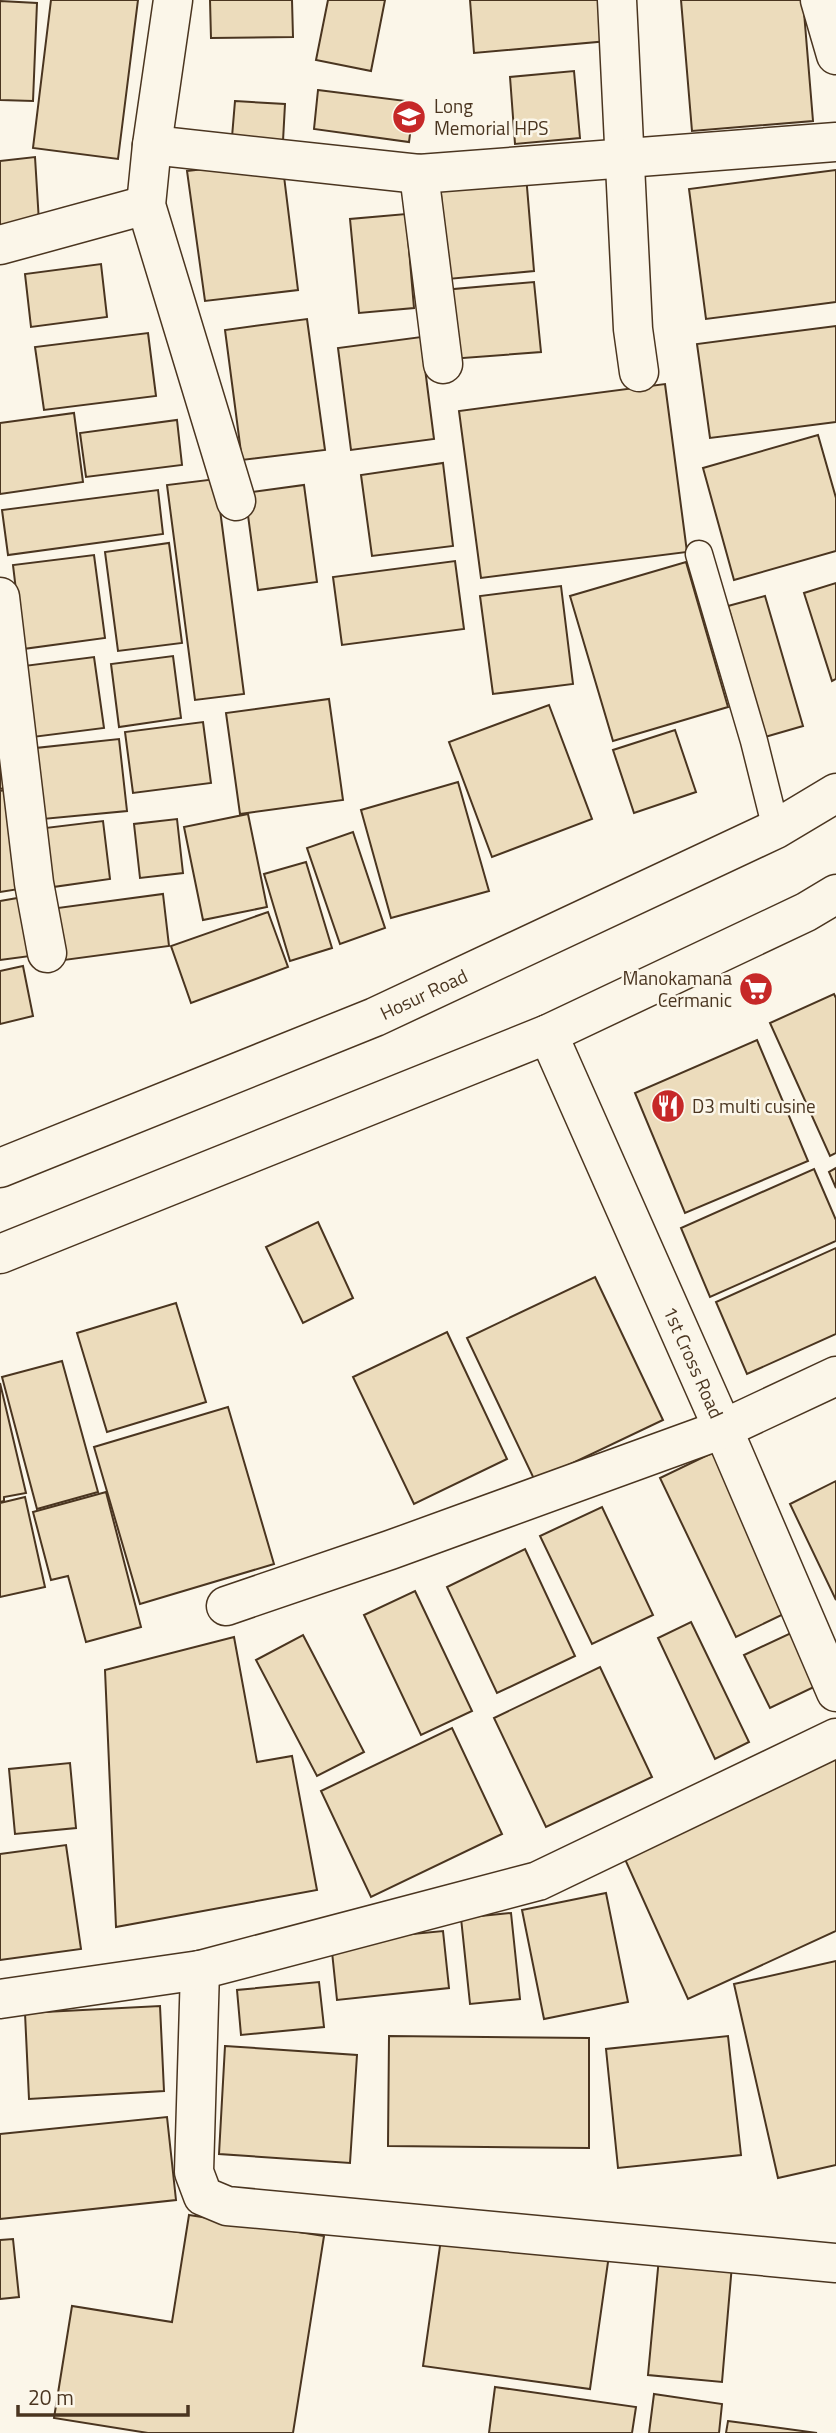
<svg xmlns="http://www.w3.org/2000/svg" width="836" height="2433" font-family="'Titillium Web',sans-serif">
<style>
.building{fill:#ecdcbc;stroke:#4a3520;stroke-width:2}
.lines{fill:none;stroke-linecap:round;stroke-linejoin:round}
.service-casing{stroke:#4a3520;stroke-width:29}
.minor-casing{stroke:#4a3520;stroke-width:41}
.primary-casing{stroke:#4a3520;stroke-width:41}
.service{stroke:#fbf6e9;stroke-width:26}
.minor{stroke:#fbf6e9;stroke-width:38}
.primary{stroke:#fbf6e9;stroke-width:38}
.labels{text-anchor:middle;stroke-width:5;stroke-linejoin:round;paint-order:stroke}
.poi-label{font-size:19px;fill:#4a3520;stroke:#fbf6e9;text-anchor:start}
.street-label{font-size:19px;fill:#4a3520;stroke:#fbf6e9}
</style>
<rect width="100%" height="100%" fill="#fbf6e9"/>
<g class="building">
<path d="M51,0H138L118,159L33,148Z"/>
<path d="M210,0H292L293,37L211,38Z"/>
<path d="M328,0H385L371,71L316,60Z"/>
<path d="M470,0H604L608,41L474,53Z"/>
<path d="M681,0H803L813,121L692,131Z"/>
<path d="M0,1L37,3L33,101L0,100Z"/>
<path d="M574,71L580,138L515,144L510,77Z"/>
<path d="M318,90L414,102L409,142L314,129Z"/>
<path d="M235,101L285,104L283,141L232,137Z"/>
<path d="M35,157L39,222L0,226V161Z"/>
<path d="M282,160L298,290L205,301L187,171Z"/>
<path d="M836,170V302L706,319L689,189Z"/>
<path d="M526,175L534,271L448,279L440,182Z"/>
<path d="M406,214L414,308L359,313L350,219Z"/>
<path d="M101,264L107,317L31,327L25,274Z"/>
<path d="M534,282L541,352L450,359L443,290Z"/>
<path d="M307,319L325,450L242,460L225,330Z"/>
<path d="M836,326V422L710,438L697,344Z"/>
<path d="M148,333L156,396L44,410L35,347Z"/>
<path d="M421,337L434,439L351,450L338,348Z"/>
<path d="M665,384L687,552L481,578L459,411Z"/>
<path d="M74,413L83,482L0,494V423Z"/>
<path d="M177,420L182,465L86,477L80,433Z"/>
<path d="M818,435L836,498V551L734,580L703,468Z"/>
<path d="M443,463L453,546L372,556L361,475Z"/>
<path d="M216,479L244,694L195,700L167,485Z"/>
<path d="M304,485L317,582L258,590L245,493Z"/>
<path d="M158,490L163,534L8,555L2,510Z"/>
<path d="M169,543L182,643L118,651L105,552Z"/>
<path d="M94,555L105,638L23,649L13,565Z"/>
<path d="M455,561L464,629L342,645L333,577Z"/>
<path d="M686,562L728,707L613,741L570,596Z"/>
<path d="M836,583V679L832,681L804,593Z"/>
<path d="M561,586L573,684L493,694L480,596Z"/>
<path d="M765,596L803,726L765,737L728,606Z"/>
<path d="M173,656L181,718L119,727L111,664Z"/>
<path d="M94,657L104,728L25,738L16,667Z"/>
<path d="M329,699L343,800L240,814L226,713Z"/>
<path d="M549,705L592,819L492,857L449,742Z"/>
<path d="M203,722L211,783L133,793L125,732Z"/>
<path d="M675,730L696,792L634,813L613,750Z"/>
<path d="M119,739L127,811L43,819L36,748Z"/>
<path d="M0,755L4,788L0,789Z"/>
<path d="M458,782L489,891L391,918L361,810Z"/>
<path d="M4,790L19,889L0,892V791Z"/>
<path d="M248,814L267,907L203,920L184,827Z"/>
<path d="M177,819L183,873L140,878L134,824Z"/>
<path d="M103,821L110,879L53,887L45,828Z"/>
<path d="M353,832L385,928L340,944L307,848Z"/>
<path d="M306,862L332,948L290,961L264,874Z"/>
<path d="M163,894L169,946L57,961L50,909Z"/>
<path d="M29,896L38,955L0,960V901Z"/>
<path d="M268,912L288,967L191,1003L171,946Z"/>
<path d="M23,966L33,1016L0,1024V971Z"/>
<path d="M834,994L836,998V1153L830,1156L770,1023Z"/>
<path d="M757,1040L808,1161L685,1213L635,1093Z"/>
<path d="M836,1168V1188L829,1172Z"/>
<path d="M814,1169L836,1220V1241L710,1297L681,1228Z"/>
<path d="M318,1222L353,1298L303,1323L266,1247Z"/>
<path d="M836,1248V1334L747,1374L716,1302Z"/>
<path d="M595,1277L663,1420L535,1481L467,1338Z"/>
<path d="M176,1303L206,1402L107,1432L77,1333Z"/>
<path d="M447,1332L507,1459L414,1504L353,1377Z"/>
<path d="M62,1361L98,1492L37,1509L2,1377Z"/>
<path d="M0,1383L26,1493L4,1497V1501L0,1502Z"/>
<path d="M228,1407L274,1564L140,1604L94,1447Z"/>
<path d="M716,1451L792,1610L736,1637L660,1478Z"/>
<path d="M836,1481V1600L790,1504Z"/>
<path d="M106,1492L141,1627L86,1642L68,1576L51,1580L33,1512Z"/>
<path d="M25,1497L45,1587L0,1597V1503Z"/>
<path d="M602,1507L653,1615L592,1644L540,1536Z"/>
<path d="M525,1549L575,1656L497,1693L447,1587Z"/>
<path d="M415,1591L472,1711L421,1735L364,1615Z"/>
<path d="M691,1622L749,1742L715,1759L658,1638Z"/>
<path d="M791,1633L816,1686L770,1708L744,1655Z"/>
<path d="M303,1635L364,1752L317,1776L256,1660Z"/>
<path d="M234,1637L257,1762L292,1756L317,1890L116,1927L105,1670Z"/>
<path d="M600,1667L652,1777L546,1827L494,1718Z"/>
<path d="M452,1728L502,1834L371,1897L321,1791Z"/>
<path d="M836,1759V1931L688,1999L624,1857Z"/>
<path d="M70,1763L76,1828L15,1834L9,1769Z"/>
<path d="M66,1845L81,1949L0,1960V1854Z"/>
<path d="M606,1893L628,2002L544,2019L522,1910Z"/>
<path d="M511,1913L520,1999L470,2004L461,1918Z"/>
<path d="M443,1931L449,1988L337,2000L331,1942Z"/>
<path d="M836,1961V2165L778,2178L734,1984Z"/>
<path d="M319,1982L324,2027L241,2035L237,1990Z"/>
<path d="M160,2006L164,2091L29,2099L25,2013Z"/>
<path d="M389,2036L589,2038V2148L388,2146Z"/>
<path d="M728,2036L741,2155L618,2168L606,2049Z"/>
<path d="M225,2046L357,2055L350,2163L219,2154Z"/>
<path d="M167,2117L176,2200L0,2219V2134Z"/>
<path d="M189,2215L324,2236L293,2433H148L54,2418L72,2306L172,2322Z"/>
<path d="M442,2232L609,2255L590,2389L423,2366Z"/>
<path d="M13,2239L19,2297L0,2299V2240Z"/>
<path d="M660,2247L733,2253L722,2382L648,2375Z"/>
<path d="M495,2387L636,2407L632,2433H489Z"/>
<path d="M654,2394L722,2404L719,2433H649Z"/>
<path d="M728,2421L817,2433H726Z"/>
</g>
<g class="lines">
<g class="service-casing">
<path id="service" d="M699,554L754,741L776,829"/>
</g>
<g class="minor-casing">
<g id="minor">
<path d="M173,0L152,145L146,205L236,501"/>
<path d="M617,0L633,329L639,372"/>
<path d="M820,0L836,55"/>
<path d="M152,145L419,174L836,142"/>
<path d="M419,174L443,364"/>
<path d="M0,245L146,205"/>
<path d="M0,597L34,883L47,953"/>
<path id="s1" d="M548,1034L723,1429L836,1692"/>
<path d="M226,1606L390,1550L723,1429L836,1376"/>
<path d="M200,1970L194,2172L203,2196L227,2206L836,2263"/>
<path d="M0,1999L200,1970L538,1881L836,1738"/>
</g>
</g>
<g class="primary-casing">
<g id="primary">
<path id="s2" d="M0,1168L375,1017L776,829L836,793"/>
<path d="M0,1254L548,1034L806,912L836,894"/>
</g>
</g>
<use href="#service" class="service"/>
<use href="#minor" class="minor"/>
<use href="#primary" class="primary"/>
</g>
<defs>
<g id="school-disc" transform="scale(1.75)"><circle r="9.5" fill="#c62828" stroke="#fbf6e9"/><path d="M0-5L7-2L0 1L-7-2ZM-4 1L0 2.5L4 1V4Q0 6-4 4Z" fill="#fff"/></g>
<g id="supermarket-disc" transform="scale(1.75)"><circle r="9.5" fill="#c62828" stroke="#fbf6e9"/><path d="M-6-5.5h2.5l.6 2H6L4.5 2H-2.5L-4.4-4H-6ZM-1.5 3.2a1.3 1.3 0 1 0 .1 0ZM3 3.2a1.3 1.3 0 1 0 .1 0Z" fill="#fff"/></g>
<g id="restaurant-disc" transform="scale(1.75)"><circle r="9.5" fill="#c62828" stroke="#fbf6e9"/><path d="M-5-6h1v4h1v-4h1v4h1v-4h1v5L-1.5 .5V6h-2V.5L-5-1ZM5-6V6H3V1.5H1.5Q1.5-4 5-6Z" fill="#fff"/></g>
</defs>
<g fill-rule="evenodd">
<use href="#school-disc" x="409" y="117"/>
<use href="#supermarket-disc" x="756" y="989"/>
<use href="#restaurant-disc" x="668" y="1106"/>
</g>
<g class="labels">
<g class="poi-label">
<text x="434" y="113">Long<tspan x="434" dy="22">Memorial HPS</tspan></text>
<text x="732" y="985" text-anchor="end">Manokamana<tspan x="732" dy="22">Cermanic</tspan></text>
<text x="692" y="1113">D3 multi cusine</text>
</g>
<g class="street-label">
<text dy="7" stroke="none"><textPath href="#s2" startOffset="458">Hosur Road</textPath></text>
<text dy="7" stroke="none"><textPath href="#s1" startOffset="359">1st Cross Road</textPath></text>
</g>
</g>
<path d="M18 2405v10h170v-10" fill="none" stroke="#4a3520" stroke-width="3.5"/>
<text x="28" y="2405" font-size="21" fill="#4a3520" stroke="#fbf6e9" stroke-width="5" paint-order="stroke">20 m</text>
</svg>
